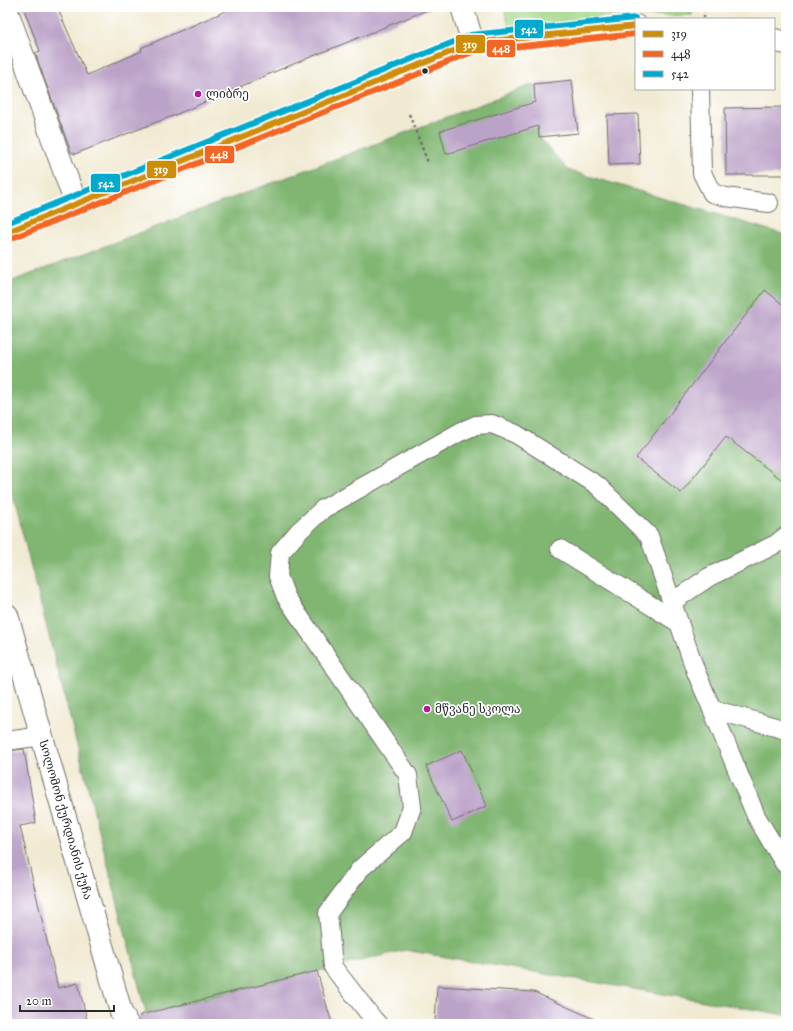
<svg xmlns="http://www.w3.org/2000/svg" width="793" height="1031" font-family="'IM FELL Great Primer','Noto Serif Georgian',serif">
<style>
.green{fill:#a1d585;stroke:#668058}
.forest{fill:#80b672;stroke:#56704e}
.building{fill:#bba2c8}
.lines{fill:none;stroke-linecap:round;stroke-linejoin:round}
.lane-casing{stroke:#706e66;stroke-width:20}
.street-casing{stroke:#706e66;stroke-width:24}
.secondary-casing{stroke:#706e66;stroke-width:24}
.path{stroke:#706e66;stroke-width:2.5;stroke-dasharray:3 3;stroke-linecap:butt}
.lane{stroke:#fff;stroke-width:18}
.street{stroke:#fff;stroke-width:22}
.secondary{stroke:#fff;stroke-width:22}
.bus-1-casing{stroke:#fff;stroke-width:9}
.bus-2-casing{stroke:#fff;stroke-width:9}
.bus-3-casing{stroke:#fff;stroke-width:9}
.bus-1{stroke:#ce8d09;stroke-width:6}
.bus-2{stroke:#f26522;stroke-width:6}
.bus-3{stroke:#00a9ce;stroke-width:6}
.bus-dot{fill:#2b2b2b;stroke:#fff;stroke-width:1.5}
.poi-dot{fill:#b5179e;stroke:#fff;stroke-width:1.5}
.labels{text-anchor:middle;stroke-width:3.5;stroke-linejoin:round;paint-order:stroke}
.poi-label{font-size:12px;fill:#2b2b2b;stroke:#fff;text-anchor:start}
.street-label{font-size:12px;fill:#2b2b2b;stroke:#fff}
.line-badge{stroke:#fff;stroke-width:1.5}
.badge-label{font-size:11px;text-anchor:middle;font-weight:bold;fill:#fff}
</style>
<rect width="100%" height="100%" fill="#fff"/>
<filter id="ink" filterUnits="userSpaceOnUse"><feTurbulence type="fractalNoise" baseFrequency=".025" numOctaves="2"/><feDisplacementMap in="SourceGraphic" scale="8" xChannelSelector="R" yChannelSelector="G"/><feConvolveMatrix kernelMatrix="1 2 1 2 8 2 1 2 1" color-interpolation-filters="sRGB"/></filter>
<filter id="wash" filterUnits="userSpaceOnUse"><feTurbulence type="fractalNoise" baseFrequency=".012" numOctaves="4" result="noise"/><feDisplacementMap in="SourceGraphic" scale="16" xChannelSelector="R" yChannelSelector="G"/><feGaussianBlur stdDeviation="0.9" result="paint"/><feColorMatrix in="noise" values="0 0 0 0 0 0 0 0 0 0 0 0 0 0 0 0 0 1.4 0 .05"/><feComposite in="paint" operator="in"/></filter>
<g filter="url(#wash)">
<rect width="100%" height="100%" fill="#f1ead3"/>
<path class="green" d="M504,7H692V15L607,16L510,30Z"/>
<path class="forest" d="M534,84L539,137L568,170L786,235V1015L405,950L146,1013L7,473V283Z"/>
<g id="blocks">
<g class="building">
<path d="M23,7H57L87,75L142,51L141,48L235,7H432V8L281,69L175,115L75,154L71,152L35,53L40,51Z"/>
<path d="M572,80L578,133L539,137L538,126L446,154L440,131L535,102L534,84Z"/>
<path d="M786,107V175H726L725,108Z"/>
<path d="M638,114L640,164L609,165L607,115Z"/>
<path d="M765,290L786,307V483L726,437L681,493L636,458Z"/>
<path d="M24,749L36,823L20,826L58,988L78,983L88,1024H7V751Z"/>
<path d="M462,750L487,806L452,822L426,766Z"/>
<path d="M317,971L332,1024H141L140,1015Z"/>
<path d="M437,986L534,992L605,1024H435Z"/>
</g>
</g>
</g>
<g filter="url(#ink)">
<use href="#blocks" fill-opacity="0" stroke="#706e66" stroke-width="1"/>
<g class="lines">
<g class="lane-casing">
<g id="lane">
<path d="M700,89L702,173L712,193L726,197L769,203"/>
<path d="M560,549L679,623"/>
<path d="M672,602L709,577L776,544L786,536"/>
<path d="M712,709L756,816L784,863L786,865"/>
<path d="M7,741L42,736"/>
<path d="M378,1024L374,1020L333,967L328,913L360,869L403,832L412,807L408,775L286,597L278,576L280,553L299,531L323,509L460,432L476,425L492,424L516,434L597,485L649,536L696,672L712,709L786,730"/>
</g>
</g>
<g class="street-casing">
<g id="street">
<path d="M7,11L76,204"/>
<path id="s1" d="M7,615L121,1012L127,1024"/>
</g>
</g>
<g class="secondary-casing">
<g id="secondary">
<path d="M462,7L473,43"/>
<path d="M774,40L786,43"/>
<path d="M7,232L473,43L636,26"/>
</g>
</g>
<g class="path">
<path d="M704,18V7"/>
<path d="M409,114L428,163"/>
</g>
<use href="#lane" class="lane"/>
<use href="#street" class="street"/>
<use href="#secondary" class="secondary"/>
<g class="bus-1-casing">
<path id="bus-1" d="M7,232L473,43L636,26"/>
</g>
<g class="bus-2-casing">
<path id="bus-2" d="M10,239L475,51L636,34"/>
</g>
<g class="bus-3-casing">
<path id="bus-3" d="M7,223L471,35L635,18"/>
</g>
<use href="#bus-1" class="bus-1"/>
<use href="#bus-2" class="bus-2"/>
<use href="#bus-3" class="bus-3"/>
</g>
</g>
<circle class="bus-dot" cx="425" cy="71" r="3.5"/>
<g class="poi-dot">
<circle cx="198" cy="94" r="4"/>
<circle cx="427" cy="709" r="4"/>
</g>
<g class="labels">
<g class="poi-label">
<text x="206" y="98">ლიბრე</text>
<text x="435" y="713">მწვანე სკოლა</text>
</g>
<g class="street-label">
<text dy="4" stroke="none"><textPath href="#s1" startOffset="213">სოლომონ ქურდიანის ქუჩა</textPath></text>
</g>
</g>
<g class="line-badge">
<rect x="514" y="19" width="30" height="20" rx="4" fill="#00a9ce"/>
<rect x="455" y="34" width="31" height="20" rx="4" fill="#ce8d09"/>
<rect x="486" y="39" width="30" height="19" rx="4" fill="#f26522"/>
<rect x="204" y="145" width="31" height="19" rx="4" fill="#f26522"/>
<rect x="146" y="160" width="31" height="19" rx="4" fill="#ce8d09"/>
<rect x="90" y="173" width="31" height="20" rx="4" fill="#00a9ce"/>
</g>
<g class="badge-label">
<text x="529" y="33">542</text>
<text x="470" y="48">319</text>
<text x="501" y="52">448</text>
<text x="219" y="158">448</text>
<text x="161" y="173">319</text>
<text x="106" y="187">542</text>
</g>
<rect width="793" height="1031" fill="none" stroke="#fff" stroke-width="24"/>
<rect x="635" y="18" width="140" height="72" fill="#ffffff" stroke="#aaaaaa"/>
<rect x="643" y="31" width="20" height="6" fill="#ce8d09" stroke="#aaaaaa"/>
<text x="671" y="38" font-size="12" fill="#2b2b2b">319</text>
<rect x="643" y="51" width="20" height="6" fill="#f26522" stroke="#aaaaaa"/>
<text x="671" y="58" font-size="12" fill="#2b2b2b">448</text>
<rect x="643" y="71" width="20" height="6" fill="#00a9ce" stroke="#aaaaaa"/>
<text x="671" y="78" font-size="12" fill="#2b2b2b">542</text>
<path d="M20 1005v6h94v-6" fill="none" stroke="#2b2b2b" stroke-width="2"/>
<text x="26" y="1005" font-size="12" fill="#2b2b2b" stroke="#ffffff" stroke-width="3" paint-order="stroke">20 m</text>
</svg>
